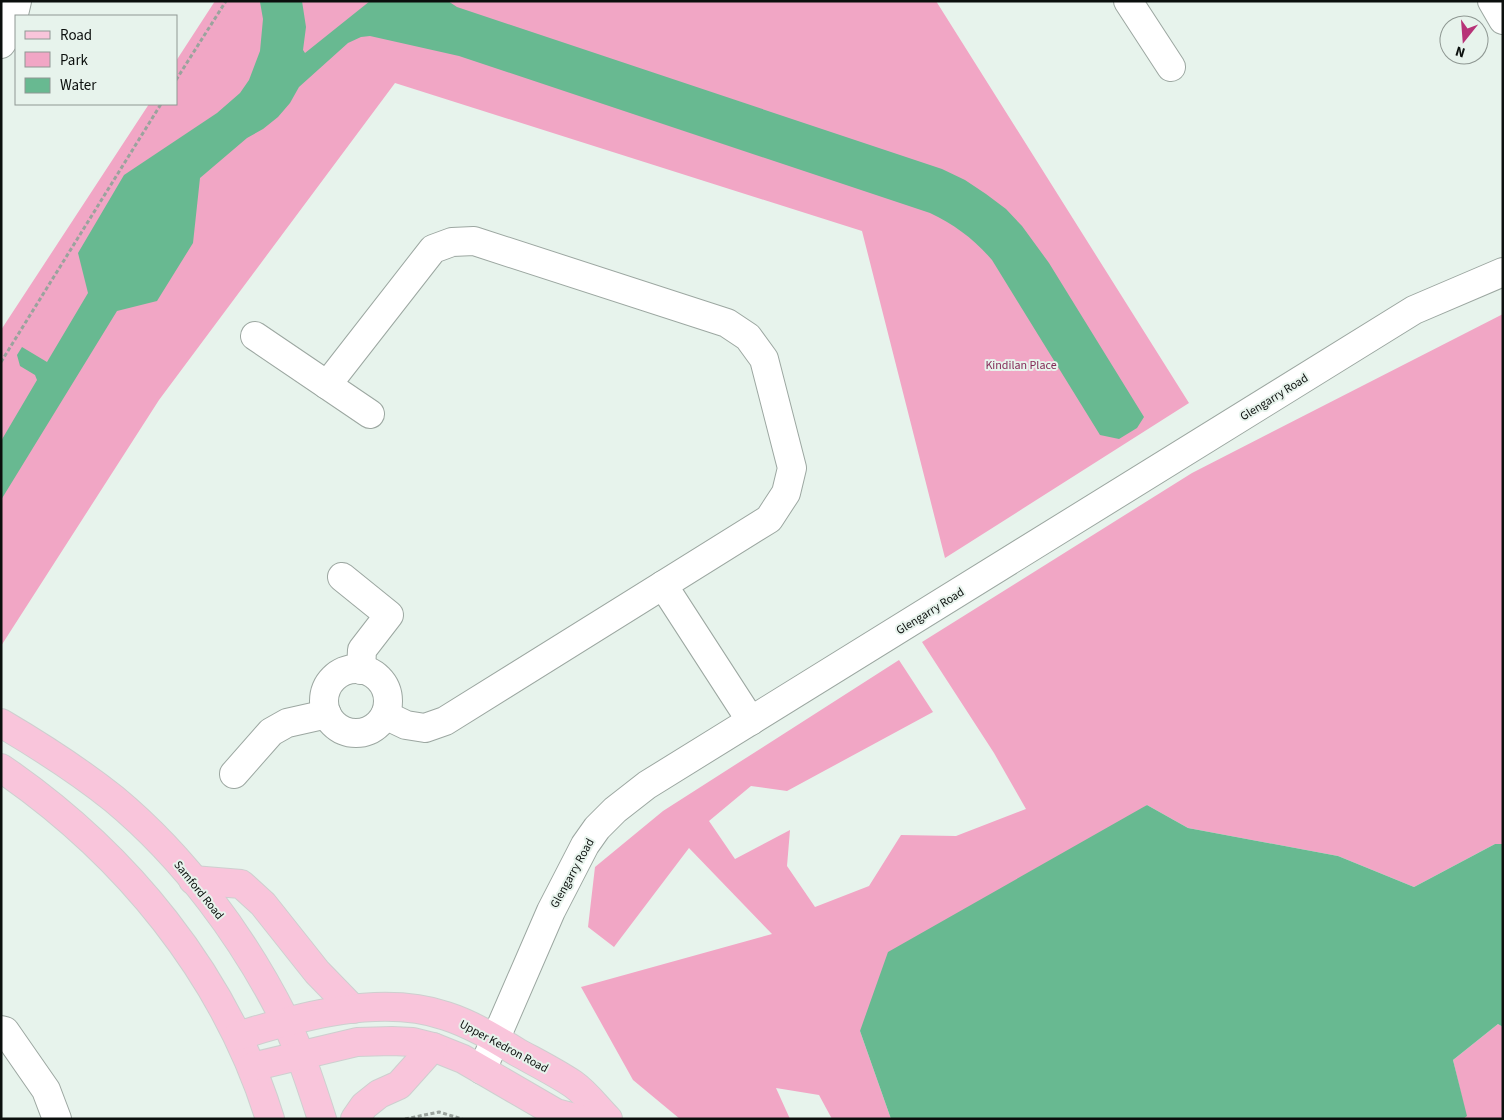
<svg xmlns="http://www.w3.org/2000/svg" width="1504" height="1120" font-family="'Source Sans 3',sans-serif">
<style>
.green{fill:#f1a6c5}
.water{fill:#68b991}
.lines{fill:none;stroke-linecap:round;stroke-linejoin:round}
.minor-casing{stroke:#9ca7a1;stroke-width:30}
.major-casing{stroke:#cecfcf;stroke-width:30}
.path{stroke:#9aa39d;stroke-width:3;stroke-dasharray:4 2.5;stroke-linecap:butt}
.minor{stroke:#fff;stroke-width:28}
.major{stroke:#f9c5db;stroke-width:28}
.labels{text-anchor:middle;stroke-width:4;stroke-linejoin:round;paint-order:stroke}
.park-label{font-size:12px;fill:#842a57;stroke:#e7f3ec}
.street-label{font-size:12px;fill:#0b0f0d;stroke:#e7f3ec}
</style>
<rect width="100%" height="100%" fill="#e7f3ec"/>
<g class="green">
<path d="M215,1H936L1189,403L945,558L862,231L395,83L159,400L1,646V330L149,104H176V61Z"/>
<path d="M1503,314V844H1495L1414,887L1338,856L1188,828L1147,805L860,1031L891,1119H832L819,1095L776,1088L790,1119H680L633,1080L581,987L772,934L689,848L614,947L588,927L595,867L663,811L899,660L933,712L787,791L751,786L709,821L735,859L790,830L787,866L815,907L869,886L901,835L956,836L1026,809L994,753L922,642L1192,473Z"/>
<path d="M1498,1024L1503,1027V1119H1463L1466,1115L1453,1060Z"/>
</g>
<g class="water">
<path d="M280,1H302L306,27L303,50L305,53L370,1H448L457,7L942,169L965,180L986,194L1006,209L1022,226L1049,263L1144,417L1137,428L1119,439L1100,435L992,260C974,239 955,225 930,213L459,56L370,36L361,37L348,43L299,87L290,103L278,117L263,129L247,138L200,178L193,243L157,301L117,311L1,500V441L37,380L35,375L20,366L17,355L22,347L47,362L88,293L78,253L124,175L217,113L240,93L249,80L260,51L263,19L260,2Z"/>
<path d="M1147,805L1188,828L1338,856L1414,887L1495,844H1503V1027L1498,1024L1453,1060L1467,1116L1463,1119H891L860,1031L888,952Z"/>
</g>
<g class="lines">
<g class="minor-casing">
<g id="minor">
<path d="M1128,1L1171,67"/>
<path d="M1492,1L1503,20"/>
<path d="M1,44L10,31L17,1"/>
<path d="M255,336L370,414"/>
<path d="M327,385L433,249L452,242L474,241L727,323L748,337L764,359L792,468L786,493L769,519L445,721L425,728L406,725L385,715"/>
<path d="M342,577L389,615L362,650L361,670"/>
<path d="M663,585L751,721"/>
<circle cx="356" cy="701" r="32"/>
<path d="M234,774L271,732L287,723L327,714"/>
<path d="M1,1030L5,1031L46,1090L57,1119"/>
<path d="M482,1070L551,911L585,845L597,828L615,810L647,785L1414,310L1503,272"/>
</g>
</g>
<g class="major-casing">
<g id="major">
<path d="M1,723C40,746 79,771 114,799C185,858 244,938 285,1020C300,1051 311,1085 322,1119"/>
<path d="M1,768C125,853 225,974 270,1119"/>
<path d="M193,880L241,884L263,904L317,972L353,1009"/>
<path d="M238,1036C301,1016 381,994 446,1016C471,1024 494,1038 517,1052C535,1062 555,1072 573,1084C586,1093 597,1108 608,1119"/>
<path d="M252,1067L357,1042L392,1041L413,1042L433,1047L463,1059L556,1113L579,1119"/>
<path d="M355,1119L364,1106L379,1094L399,1085L433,1047"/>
</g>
</g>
<g class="path">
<path d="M176,80L226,1"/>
<path d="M1,362L161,104"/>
<path d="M405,1119L439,1112L462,1119"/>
</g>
<use href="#minor" class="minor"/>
<use href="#major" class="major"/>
</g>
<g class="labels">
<g class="park-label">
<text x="1021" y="369">Kindilan Place</text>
</g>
<g class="street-label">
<text transform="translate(1274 397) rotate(-32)" y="4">Glengarry Road</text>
<text transform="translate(930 611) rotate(-32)" y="4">Glengarry Road</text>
<text transform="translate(572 873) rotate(-61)" y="4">Glengarry Road</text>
<text transform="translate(199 890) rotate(51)" y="4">Samford Road</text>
<text transform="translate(504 1046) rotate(28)" y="4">Upper Kedron Road</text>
</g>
</g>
<rect width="1504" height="1120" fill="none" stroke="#0b0f0d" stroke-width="5"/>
<rect x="15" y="15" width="162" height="90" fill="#e7f3ec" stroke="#8f9893"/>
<rect x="25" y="31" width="25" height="8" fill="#f9c5db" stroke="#8f9893"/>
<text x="60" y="40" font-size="15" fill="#0b0f0d">Road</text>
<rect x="25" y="52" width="25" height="15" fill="#f1a6c5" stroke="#8f9893"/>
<text x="60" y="65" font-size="15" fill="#0b0f0d">Park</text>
<rect x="25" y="78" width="25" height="15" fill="#68b991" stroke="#8f9893"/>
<text x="60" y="90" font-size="15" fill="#0b0f0d">Water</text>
<g transform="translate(1464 40) rotate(197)"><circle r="24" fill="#e7f3ec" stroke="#8f9893"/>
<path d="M0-4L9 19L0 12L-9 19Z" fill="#b73277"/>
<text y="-8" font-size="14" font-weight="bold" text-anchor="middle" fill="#0b0f0d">N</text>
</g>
</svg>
